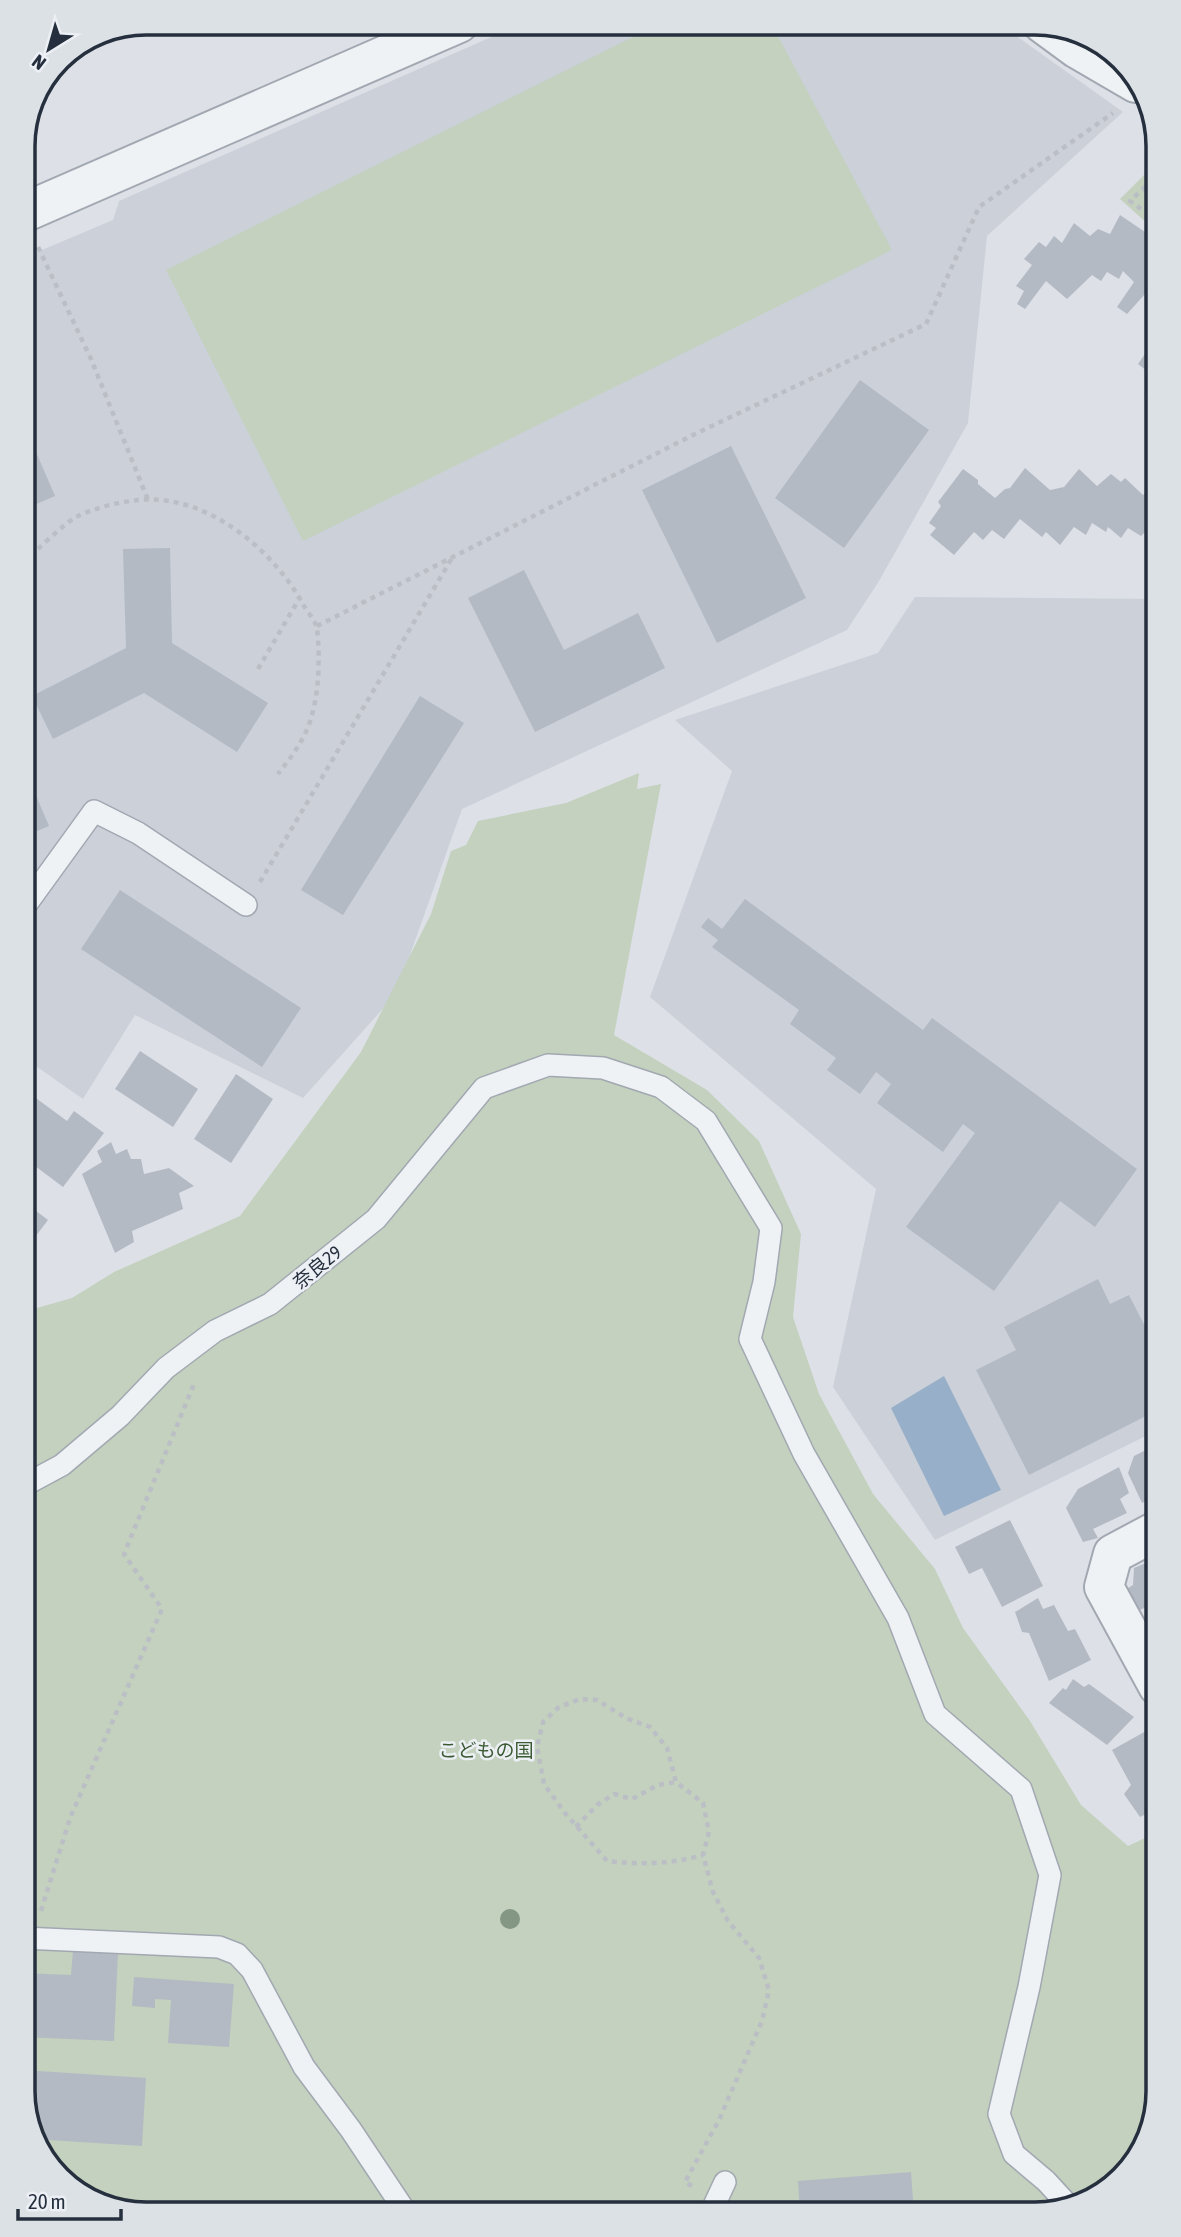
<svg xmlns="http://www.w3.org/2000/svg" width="1181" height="2237" font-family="'Asap Condensed','Noto Sans JP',sans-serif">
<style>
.built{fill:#cbd0d9}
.green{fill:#c3d1be}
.water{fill:#97afc8}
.building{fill:#b4bac4}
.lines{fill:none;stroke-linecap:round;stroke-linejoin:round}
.service-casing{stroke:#a2a8b1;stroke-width:24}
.minor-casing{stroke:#a2a8b1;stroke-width:42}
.tertiary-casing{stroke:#a2a8b1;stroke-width:42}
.path{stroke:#bbbfc5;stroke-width:4.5;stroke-dasharray:5 5;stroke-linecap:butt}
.service{stroke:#eff2f5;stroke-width:21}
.minor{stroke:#eff2f5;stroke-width:38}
.tertiary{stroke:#eff2f5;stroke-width:38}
.tree{fill:#849684}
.labels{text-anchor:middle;stroke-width:5;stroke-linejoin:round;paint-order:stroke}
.street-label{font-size:19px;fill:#262f3e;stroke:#ecf0f5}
.park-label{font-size:19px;fill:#3b5933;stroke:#ecf0f5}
.rim{fill:none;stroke:#262f3e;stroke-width:3.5}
</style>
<rect width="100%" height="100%" fill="#dde1e7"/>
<g class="built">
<path d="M523,23H998L1123,112L987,236L968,423L879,581L847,630L462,809L396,994L303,1098L135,1015L83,1099L23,1057V258L113,220L119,201Z"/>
<path d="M915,597L1158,599V1430L935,1540L833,1387L876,1189L650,997L732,771L675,720L878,653Z"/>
</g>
<g class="green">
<path d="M661,23H771L892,250L303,541L166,270Z"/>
<path d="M1158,161V233L1120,199Z"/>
<path d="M639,773L637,789L661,784L614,1035L707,1090L759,1141L801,1234L793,1317L819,1394L873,1494L935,1569L963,1628L1030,1721L1081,1805L1128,1846L1158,1832V2091L1138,2159L1082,2205L1035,2214H138L77,2193L32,2138L23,2091V1312L72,1298L114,1272L240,1216L361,1052L431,914L451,851L466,845L478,821L566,803Z"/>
</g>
<path class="water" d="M944,1376L1001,1490L944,1516L891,1408Z"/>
<g class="building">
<path d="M1120,215L1148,234L1158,223V316L1145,294L1127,314L1117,307L1134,282L1123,271L1119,279L1107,272L1101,281L1092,275L1067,299L1046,281L1025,309L1017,304L1024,291L1016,286L1032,265L1024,259L1039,242L1046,247L1054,236L1062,243L1074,223L1090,236L1098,229L1110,234Z"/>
<path d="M1158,335V404L1144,394L1156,378L1138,364Z"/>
<path d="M860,380L929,430L844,548L775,498Z"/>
<path d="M23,422L55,496L23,510Z"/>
<path d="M731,446L806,598L717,643L642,490Z"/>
<path d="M1025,468L1050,490L1064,487L1079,469L1097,486L1111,474L1121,482L1125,478L1143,495L1150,489L1158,494V534L1154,538L1146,531L1141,536L1128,528L1121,538L1108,527L1106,532L1092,523L1086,535L1074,527L1060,545L1046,532L1042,537L1020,519L1004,539L992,530L983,540L974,532L954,555L930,535L936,528L929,523L941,506L938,502L963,469L978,480V484L995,498L1005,489L1010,488Z"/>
<path d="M170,548L172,643L268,703L237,752L144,693L53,739L32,696L126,648L123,549Z"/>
<path d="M524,570L564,650L638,613L665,668L535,732L468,598Z"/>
<path d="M420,696L464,723L343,915L301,890Z"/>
<path d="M23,765L49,826L23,837Z"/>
<path d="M120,890L301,1008L262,1067L81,949Z"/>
<path d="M745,899L923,1030L932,1018L1137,1169L1095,1227L1060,1201L994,1291L906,1227L975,1133L963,1124L943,1152L877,1103L891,1084L876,1072L860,1094L827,1070L836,1058L790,1024L799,1010L712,947L718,940L701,927L708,918L722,929Z"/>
<path d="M140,1051L198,1089L173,1127L115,1089Z"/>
<path d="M236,1074L273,1099L231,1163L194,1139Z"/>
<path d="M29,1093L67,1121L74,1111L104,1133L63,1187L23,1157V1102Z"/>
<path d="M111,1142L116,1154L127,1149L131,1159H141L144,1174L169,1168L194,1186L179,1193L183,1209L132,1231L134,1242L115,1253L82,1174L102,1162L97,1151Z"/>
<path d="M23,1201L48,1220L23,1253Z"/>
<path d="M1098,1279L1110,1304L1129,1295L1158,1352V1410L1029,1475L976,1370L1016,1350L1004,1327Z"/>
<path d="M1158,1444V1495L1142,1503L1128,1473L1134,1456Z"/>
<path d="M1119,1467L1129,1493L1120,1499L1127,1513L1093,1529L1098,1538L1083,1542L1066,1508L1078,1489Z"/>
<path d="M1010,1520L1043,1586L1002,1607L982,1568L969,1574L955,1547Z"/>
<path d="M1158,1558V1619L1152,1605L1137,1611L1125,1590L1133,1585L1134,1568Z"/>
<path d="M1038,1598L1043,1609L1054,1605L1068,1631L1075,1629L1091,1660L1049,1681L1029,1633L1022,1632L1015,1612Z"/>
<path d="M1073,1679L1084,1687L1089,1684L1134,1717L1107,1745L1049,1703L1063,1688L1066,1690Z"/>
<path d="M1146,1731L1158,1751V1808L1140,1817L1124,1794L1131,1785L1112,1750Z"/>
<path d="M23,1767L28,1768L26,1823L23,1822Z"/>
<path d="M73,1950L118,1952L114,2041L23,2037V1973L71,1975Z"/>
<path d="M134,1977L234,1984L229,2047L168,2043L171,2000L155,1999V2008L132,2006Z"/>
<path d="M23,2070L146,2078L142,2146L33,2139L23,2091Z"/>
<path d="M911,2172L914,2214H800L798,2181Z"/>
</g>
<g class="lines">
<g class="service-casing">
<g id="service">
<path d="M23,909L94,811L138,833L246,905"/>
<path d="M23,1486L62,1465L120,1416L166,1368L215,1331L270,1304L376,1219L484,1088L548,1065L603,1068L661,1087L706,1121L771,1228L764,1282L750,1339L804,1454L898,1618L935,1714L1021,1789L1050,1875L1029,1987L999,2114L1014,2154L1046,2181L1070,2207"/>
<path d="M23,1938L219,1947L237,1954L252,1970L304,2067L351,2130L407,2214"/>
<path d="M710,2214L725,2182"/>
</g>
</g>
<g class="minor-casing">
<path id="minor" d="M1158,1686L1104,1587L1113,1554L1158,1530"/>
</g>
<g class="tertiary-casing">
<g id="tertiary">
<path d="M1042,23L1076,48L1136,83"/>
<path d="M23,213L459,23"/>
</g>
</g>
<g class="path">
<path d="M1158,219H1155L1130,201L1158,175"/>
<path d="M38,247L91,359L148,500"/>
<path d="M23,562C38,550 62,525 76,517C94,508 118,502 138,500C206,493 274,550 304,606C308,613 316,621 317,629C321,664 319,713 300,743C294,754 286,763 278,774"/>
<path d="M317,626L695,434L926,324L979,207L1113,113"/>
<path d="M258,669L299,599"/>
<path d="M260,882L452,558"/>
<path d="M576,1827L597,1805L614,1794L632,1799L658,1785L676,1782"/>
<path d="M41,1911L70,1818L162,1609L124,1554L194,1384"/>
<path d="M692,2186L685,2182L719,2120L762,2021L769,1990L759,1958L728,1921L713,1892L703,1855L709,1832L703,1803L676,1782L667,1748L650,1727L626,1718L597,1700L580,1699L559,1707L543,1722L537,1747L544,1784L565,1813L607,1861C640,1865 672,1864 703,1855"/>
</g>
<use href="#service" class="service"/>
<use href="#minor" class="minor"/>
<use href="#tertiary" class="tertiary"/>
</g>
<circle class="tree" cx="510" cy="1919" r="10"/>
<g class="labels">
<g class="street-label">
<text transform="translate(317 1267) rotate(-39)" y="7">奈良29</text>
</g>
<g class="park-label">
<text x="486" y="1757">こどもの国</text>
</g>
</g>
<path d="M0 0H1181V2237H0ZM146 35H1035A111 111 0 0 1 1146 146V2091A111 111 0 0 1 1035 2202H146A111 111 0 0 1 35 2091V146A111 111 0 0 1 146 35Z" fill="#dce1e6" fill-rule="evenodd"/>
<path class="rim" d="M146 35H1035A111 111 0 0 1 1146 146V2091A111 111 0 0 1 1035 2202H146A111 111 0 0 1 35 2091V146A111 111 0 0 1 146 35Z"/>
<g transform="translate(49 49) rotate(217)" stroke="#ecf0f5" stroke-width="5" paint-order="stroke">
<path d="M0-5L12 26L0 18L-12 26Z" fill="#262f3e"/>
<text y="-10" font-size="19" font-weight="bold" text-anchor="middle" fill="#262f3e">N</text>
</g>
<path d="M18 2209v10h103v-10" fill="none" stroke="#262f3e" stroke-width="3.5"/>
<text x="28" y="2209" font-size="21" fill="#262f3e" stroke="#ecf0f5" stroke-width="5" paint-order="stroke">20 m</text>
</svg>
